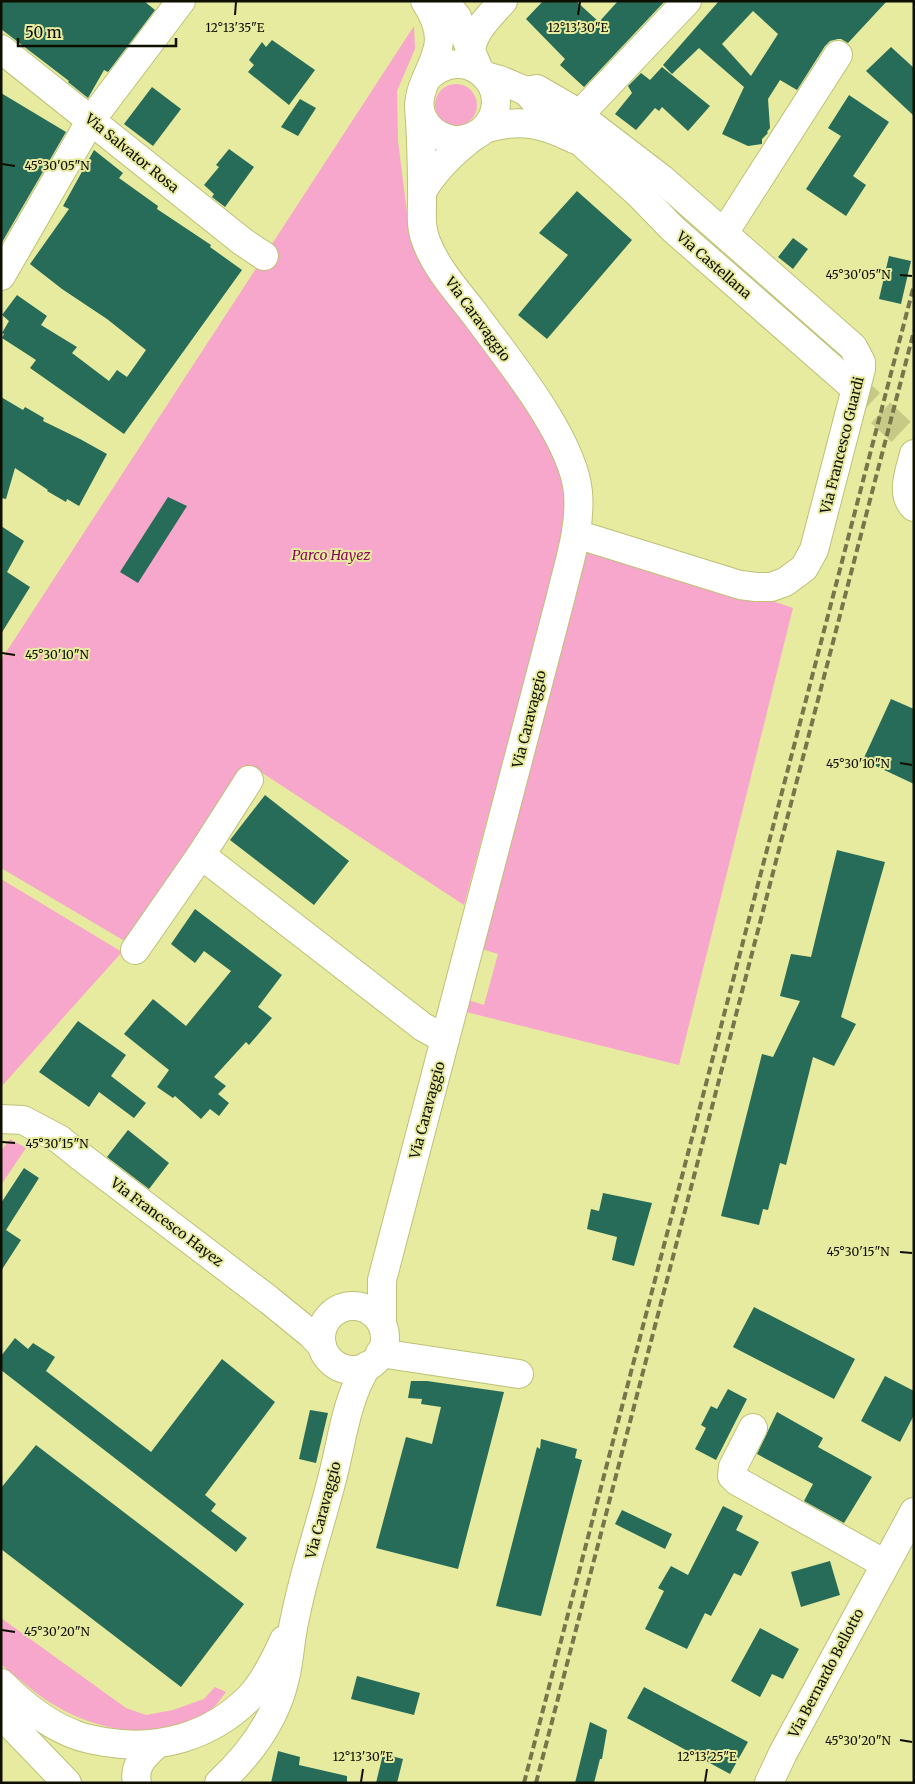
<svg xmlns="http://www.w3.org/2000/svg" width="915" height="1784" font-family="Merriweather,serif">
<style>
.green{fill:#f7a6cc}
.building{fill:#276c58;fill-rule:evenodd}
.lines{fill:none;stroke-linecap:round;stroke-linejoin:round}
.minor-tunnel{stroke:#c7ca87;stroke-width:28;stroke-dasharray:28 14;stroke-linecap:butt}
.minor-casing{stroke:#bec176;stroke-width:30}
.major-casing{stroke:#bec176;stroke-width:30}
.minor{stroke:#fff;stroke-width:28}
.major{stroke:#fff;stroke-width:28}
.rail{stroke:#75774b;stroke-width:4;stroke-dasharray:8 4;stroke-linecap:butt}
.ticks{fill:none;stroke:#0f0f00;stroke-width:2}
.labels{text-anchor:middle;stroke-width:4;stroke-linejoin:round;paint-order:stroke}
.street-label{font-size:14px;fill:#0f0f00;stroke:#e7eb9f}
.park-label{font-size:14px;font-style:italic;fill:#8b0a5b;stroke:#e7eb9f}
.ticks-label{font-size:12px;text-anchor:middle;fill:#0f0f00;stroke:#e7eb9f;stroke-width:4;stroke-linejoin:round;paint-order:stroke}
</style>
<rect width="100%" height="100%" fill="#e7eb9f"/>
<g class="green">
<path d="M414,26L415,49L397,91L398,141L410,237L433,280L546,433L560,469L566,499L564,534L464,905L250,765L128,943L1,868V660Z"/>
<circle cx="456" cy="105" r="21"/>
<path d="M591,539L793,608L679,1065L462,1011L465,999L484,1005L498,954L479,948Z"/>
<path d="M1,879L122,952L1,1087Z"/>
<path d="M10,1139L26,1148L1,1185V1151Z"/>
<path d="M1,1618L126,1708L146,1715L173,1710L204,1699L215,1687L226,1692C222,1697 218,1703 214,1707C166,1746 96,1732 49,1702C32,1691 17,1677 1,1664Z"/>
</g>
<g class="building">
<path d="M1,1H144L155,10L108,72L104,70L88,98L68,82L69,81L1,29Z"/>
<path d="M543,1H576L599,22L618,1H665L584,87L560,65L565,59L526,19Z"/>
<path d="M719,1H887L848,43L841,39H838L830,41L825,46L797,90L780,80L768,99L770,128L767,132L768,133L762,139V144L748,146L722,134L744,87L699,48L672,74L663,65ZM753,11L778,34L751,76L722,44Z"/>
<path d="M272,40L315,70L289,105L248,72L254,65L249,60L262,42L266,47Z"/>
<path d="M891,47L914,68V116L866,71Z"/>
<path d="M662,67L710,106L688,131L662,107L659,111L655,108L636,130L615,114L632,93L628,86L641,73L650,80Z"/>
<path d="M152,87L181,109L153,146L124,124Z"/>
<path d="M1,93L66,132L1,244Z"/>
<path d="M849,95L889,122L853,176L866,185L846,216L806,189L841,136L828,128Z"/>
<path d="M300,99L316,108L298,136L281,127Z"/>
<path d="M229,149L254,167L225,207L212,197L214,194L204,185L219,167L216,165Z"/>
<path d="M94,150L123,173L119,178L158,206L157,209L211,245L210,247L242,270L124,434L30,368L36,360L2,338L4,334L2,333L9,321L2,315L17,295L47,316L41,325L77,347L72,353L109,381L117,370L127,377L146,350L107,319L62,289L30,264L69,209L63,206Z"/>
<path d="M577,191L632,240L547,339L518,315L568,255L539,233Z"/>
<path d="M793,238L808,249L793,269L778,257Z"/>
<path d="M889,256L911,261L901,304L879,299Z"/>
<path d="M1,397L23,410L25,407L44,418L43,421L80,439L107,454L79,506L67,499L66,502L47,491L48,490L15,468L6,499L1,498Z"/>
<path d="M168,497L187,506L138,583L120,572Z"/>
<path d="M1,526L24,541L7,572L30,587L1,634Z"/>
<path d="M891,699L914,709V784L863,760Z"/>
<path d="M265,795L349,861L314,905L230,840Z"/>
<path d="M837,850L885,862L841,1017L856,1024L834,1066L813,1057L786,1165L780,1163L768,1210L763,1209L759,1225L721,1216L762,1054L773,1057L800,1001L780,996L791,954L811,957Z"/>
<path d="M195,909L282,975L258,1007L272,1018L249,1045L246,1042L214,1077L226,1086L218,1094L229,1103L219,1116L210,1109L201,1119L175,1096L173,1098L157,1087L169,1070L124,1034L153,999L186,1026L231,971L204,951L195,963L171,944Z"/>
<path d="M78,1021L126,1055L111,1076L146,1103L134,1118L99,1092L89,1107L39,1072Z"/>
<path d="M128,1130L169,1163L149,1189L107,1157Z"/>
<path d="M24,1168L39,1178L6,1230L21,1240L1,1271V1203Z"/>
<path d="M603,1193L652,1203L634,1266L612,1260L617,1237L587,1229L591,1209L599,1211Z"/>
<path d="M754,1307L855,1359L834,1399L733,1347Z"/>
<path d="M15,1338L28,1349L33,1343L55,1357L46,1371L151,1452L222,1359L275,1402L205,1495L216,1504L211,1511L247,1538L236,1552L1,1370V1356Z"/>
<path d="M885,1376L914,1391V1415L900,1442L861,1421Z"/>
<path d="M411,1381H427L504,1392L458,1569L376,1548L406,1437L432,1444L441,1407L421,1404L422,1399L408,1398Z"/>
<path d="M728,1389L747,1399L716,1460L695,1449L706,1428L701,1425L711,1406L717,1409Z"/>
<path d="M310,1410L328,1413L316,1463L299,1459Z"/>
<path d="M777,1412L823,1438L818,1447L872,1477L844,1523L804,1501L813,1484L757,1454Z"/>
<path d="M541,1439L577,1449L575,1458L582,1460L541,1616L496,1606L537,1447L540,1449Z"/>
<path d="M36,1445L244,1604L181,1687L1,1549V1488Z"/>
<path d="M723,1506L743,1516L736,1530L759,1542L741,1576L734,1573L711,1616L705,1613L687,1649L645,1629L664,1591L658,1588L671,1566L688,1575Z"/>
<path d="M622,1510L672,1534L665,1549L615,1524Z"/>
<path d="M830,1561L840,1595L801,1607L791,1572Z"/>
<path d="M760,1628L799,1649L783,1679L772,1674L760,1697L731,1681Z"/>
<path d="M357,1676L420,1693L414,1715L351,1699Z"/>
<path d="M644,1687L748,1742L730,1774L627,1718Z"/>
<path d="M590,1722L607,1730L602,1759H600L594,1783H575Z"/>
<path d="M278,1751L300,1757L299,1765L347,1776V1783H271Z"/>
<path d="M383,1754L403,1759L397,1783H376Z"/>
</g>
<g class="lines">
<path class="minor-tunnel" d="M850,384L914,444"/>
<g class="minor-casing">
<g id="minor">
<path d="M425,1C433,13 439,25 439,40C438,70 405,96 427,125C433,133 443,138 453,140C465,141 479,136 487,126C517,88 465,39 426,79"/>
<path d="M444,1L457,17L479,70"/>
<path d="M1,49L243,242L264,256"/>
<path d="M471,53C471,33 490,16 503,1"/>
<path d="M485,76L500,80L526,91L534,100L555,113L582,143L638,193L673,229L850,384"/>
<path d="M526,91L537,89L568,107L662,179L853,347L861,362V369L814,550L804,568L785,582L771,587H756L740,585L576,534"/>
<path d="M579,115L687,1"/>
<path d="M484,129C519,118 542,123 574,139"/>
<path d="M423,190C436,168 453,152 474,136"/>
<path d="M724,233L838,55"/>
<path d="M1,276L91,120L181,1"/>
<path d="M914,454C910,470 900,494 914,507"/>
<path d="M201,855L249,780"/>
<path d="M135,950L201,855L423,1027L445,1039"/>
<path d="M1,1119L23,1120L59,1139L80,1156L269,1300L312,1335L322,1346"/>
<circle cx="353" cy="1338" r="32"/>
<path d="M382,1324V1280L561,596C569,562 581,528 578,492C573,438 507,358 474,313C457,291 436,268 426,241C419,224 423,207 422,189C422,161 421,133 419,106"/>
<path d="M380,1353L519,1374"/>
<path d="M753,1428L733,1467L732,1476L737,1481L885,1564"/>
<path d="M1,1683C22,1704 48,1725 76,1735C85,1739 96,1740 105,1742C158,1751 210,1737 249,1698C264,1683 275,1660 284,1640"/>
<path d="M137,1783C133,1765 145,1755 157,1744"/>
<path d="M219,1783C249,1755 276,1719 285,1678C290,1658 290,1638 295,1618C305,1567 323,1518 335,1467C343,1433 348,1396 367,1366"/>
<path d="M769,1783L783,1753L914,1512"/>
</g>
</g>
<g class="major-casing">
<path id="major" d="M1,1712L15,1729L67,1783"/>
</g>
<use href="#minor" class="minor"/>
<use href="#major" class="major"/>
<g class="rail">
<path d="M524,1783L914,285"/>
<path d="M536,1783L914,331"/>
</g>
</g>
<path class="ticks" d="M235,15L236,2M578,15L580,2M2,164L15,166M900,275L912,276M2,653L15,655M900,763L912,765M2,1142L15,1143M900,1252L912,1253M2,1630L15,1632M900,1740L912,1742M361,1782L363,1769M705,1782L707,1769"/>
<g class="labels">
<g class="street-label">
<text transform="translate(132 153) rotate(39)" y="5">Via Salvator Rosa</text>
<text transform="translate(714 265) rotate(41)" y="5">Via Castellana</text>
<text transform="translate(478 319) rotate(54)" y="5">Via Caravaggio</text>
<text transform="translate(842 445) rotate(-76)" y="5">Via Francesco Guardi</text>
<text transform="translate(529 719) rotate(-76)" y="5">Via Caravaggio</text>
<text transform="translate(427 1110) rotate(-75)" y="5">Via Caravaggio</text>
<text transform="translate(167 1222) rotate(37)" y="5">Via Francesco Hayez</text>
<text transform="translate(323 1510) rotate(-75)" y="5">Via Caravaggio</text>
<text transform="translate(826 1673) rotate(-62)" y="5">Via Bernardo Bellotto</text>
</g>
<g class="park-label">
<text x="331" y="560">Parco Hayez</text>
</g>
</g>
<g class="ticks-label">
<text x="235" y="32">12°13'35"E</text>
<text x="578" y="32">12°13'30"E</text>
<text x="57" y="170">45°30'05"N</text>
<text x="858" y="279">45°30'05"N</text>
<text x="57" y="659">45°30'10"N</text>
<text x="858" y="768">45°30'10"N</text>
<text x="57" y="1148">45°30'15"N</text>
<text x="858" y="1256">45°30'15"N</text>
<text x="57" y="1636">45°30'20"N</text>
<text x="858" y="1745">45°30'20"N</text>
<text x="363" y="1761">12°13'30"E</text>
<text x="707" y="1761">12°13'25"E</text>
</g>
<rect width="915" height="1784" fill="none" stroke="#0f0f00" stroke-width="5"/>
<path d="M18 38v8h158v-8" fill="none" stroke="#0f0f00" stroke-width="2.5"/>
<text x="25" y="38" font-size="15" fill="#0f0f00" stroke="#e7eb9f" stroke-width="4" paint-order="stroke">50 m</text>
</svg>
